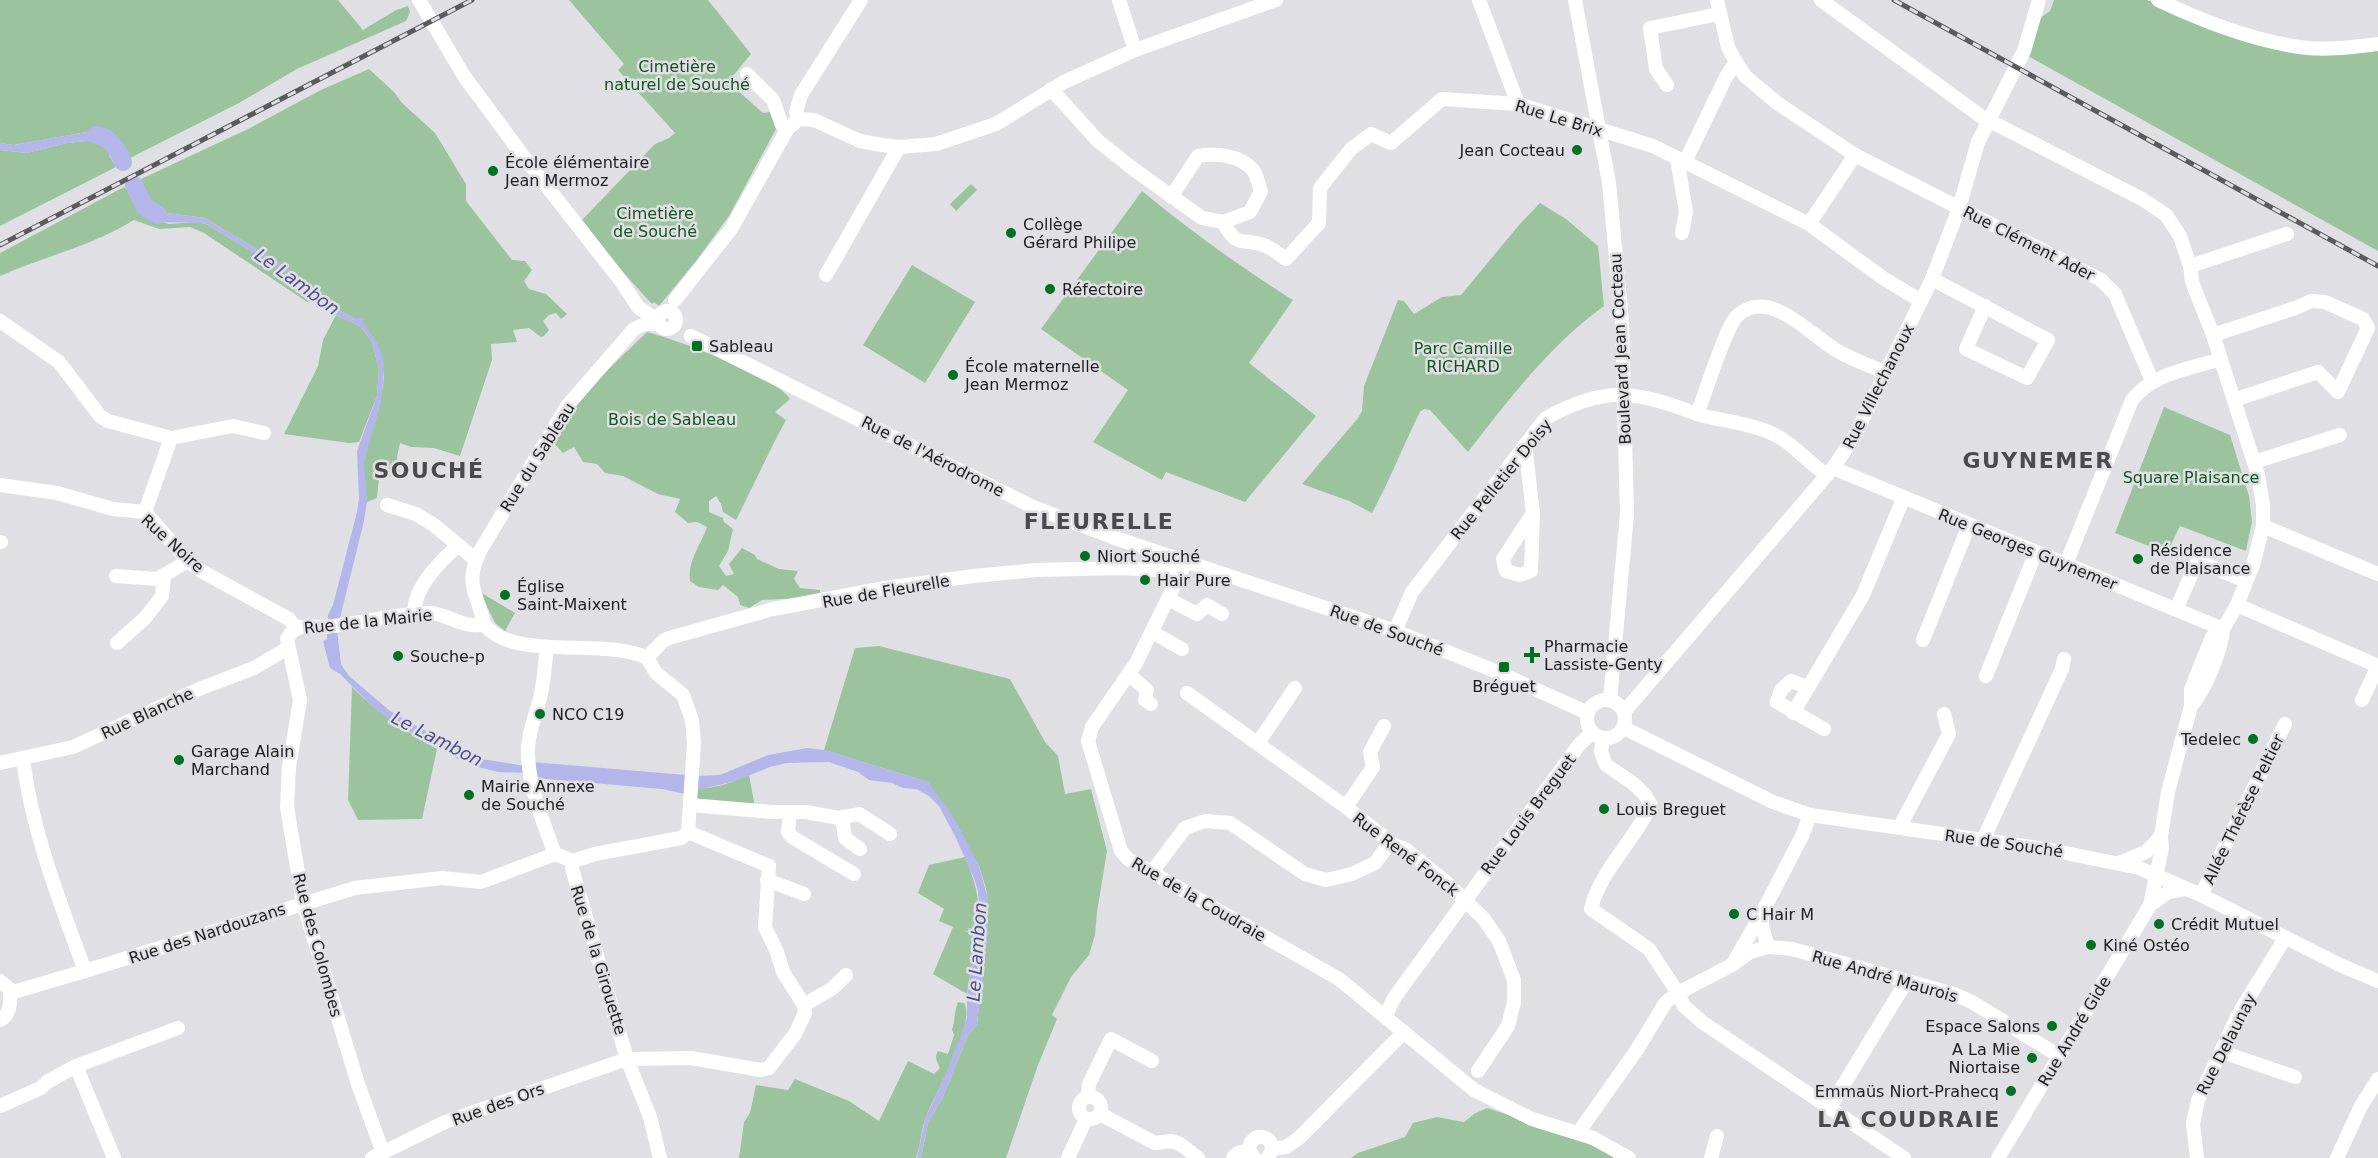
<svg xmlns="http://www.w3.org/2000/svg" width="2378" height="1158" font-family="'DejaVu Sans',sans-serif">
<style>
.green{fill:#9bc39e}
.water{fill:#b3b5eb}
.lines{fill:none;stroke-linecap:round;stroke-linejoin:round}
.river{stroke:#b3b5eb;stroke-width:18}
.minor{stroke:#fff;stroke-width:14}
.rail-casing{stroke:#5b5b5e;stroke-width:5}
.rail{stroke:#e0e0e4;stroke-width:3;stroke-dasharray:9;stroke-linecap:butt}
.poi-dot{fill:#007022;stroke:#e0e0e4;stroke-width:2}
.labels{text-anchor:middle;stroke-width:5;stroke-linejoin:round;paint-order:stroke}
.park-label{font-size:16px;fill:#125520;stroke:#e0e0e4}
.street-label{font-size:16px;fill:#1d1d1f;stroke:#e0e0e4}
.poi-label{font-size:16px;fill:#1d1d1f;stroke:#e0e0e4;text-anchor:start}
.water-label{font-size:18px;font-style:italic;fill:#4f4c8f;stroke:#e0e0e4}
.district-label{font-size:22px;font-weight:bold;letter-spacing:1.5px;fill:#4b4b4e;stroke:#e0e0e4}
</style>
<rect width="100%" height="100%" fill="#e0e0e4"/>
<g class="green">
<path d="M0,0H338L363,30L396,10L408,6L410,12L406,21L297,69L239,103L130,158L113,137L105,132L92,131L14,145L0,143Z"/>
<path d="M569,0H708L751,54L728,82L763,113L770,112L776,129L729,216L696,261L659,306L654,302L652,304L620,269L582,220L655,144L669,138L675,133L618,70L624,64Z"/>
<path d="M2054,0H2147L2231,35L2378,49V251L2028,56L2032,49L2040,18L2050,11Z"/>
<path d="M369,69L394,92L402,103L435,133L466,184V201L512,260L525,261L532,270L524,281L529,289L546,294L567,314L561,319L556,313L549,315L543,321L549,330L544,336L541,337L529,328L513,330L517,342L491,344L492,360L460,456L434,448L411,447L400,443L397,457L400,475L379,478L377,498L367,502C365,488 363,473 364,460C372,400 405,381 362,322L365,319H355L332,306L278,262L205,218L166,213L144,199L141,179L248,129L321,90Z"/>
<path d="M96,140H100L111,149L109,155L116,167L0,226V150L27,153L67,143Z"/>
<path d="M971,184L977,190L956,211L950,204Z"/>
<path d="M124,187L138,202L140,210L168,224L197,222L206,224L283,270L320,303L307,302L204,233L190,227L159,229L134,220C92,246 45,256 0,276V253Z"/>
<path d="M1142,191C1191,231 1240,267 1293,300L1249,363L1316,416L1245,502L1166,472L1162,480L1093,442L1128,390L1041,329Z"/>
<path d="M1540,203L1566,219L1598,246L1604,306C1549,346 1509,399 1468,452L1430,410L1424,409L1420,412C1403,446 1390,480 1372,513L1349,501L1302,484L1358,418L1362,411L1364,386L1398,300L1404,301L1414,314L1442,297L1461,295L1519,225Z"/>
<path d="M912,265L975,302L925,383L863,345Z"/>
<path d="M336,315L361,327L372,342L379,369L377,396L359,442L349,443L284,434L318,366L323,340Z"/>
<path d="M647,332C675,339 777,377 790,399L775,412L786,420C768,453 753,487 736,520L723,512L721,504L716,496L709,501V512L723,518L724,522L733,529L728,551L719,566L726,576L734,574L729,564L742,548L755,555L757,559L779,569L798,571L794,579L800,588L820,590V594L802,598L762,600L749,608L740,605L738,597L723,585L718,590L699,587L690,581C687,561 701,545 707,527L697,522L688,523L675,512L680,499L658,494L623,476L605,473L597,464L583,462L574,447L563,453L552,441L570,411L592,385Z"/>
<path d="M2164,407L2230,435L2249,496L2252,522L2246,551L2180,526L2167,553L2115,533Z"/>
<path d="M480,592L515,613L505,631L495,623Z"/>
<path d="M879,646L1010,679L1045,742L1058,756L1065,794L1091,789L1107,851L1097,912L1095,935L1089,955L1071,977L1052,1015L1057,1019L1038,1065L1006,1158H921L928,1123L943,1097L968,1035L977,1024L988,930V899L985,885L979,866L928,782L824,750L855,648Z"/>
<path d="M352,687C378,713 405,731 437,749L422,819L358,820L348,800Z"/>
<path d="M749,775L755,807L701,801L695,798V788C713,790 733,782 749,775Z"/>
<path d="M965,857C977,886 981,902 977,934L963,930L977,936L967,994L933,974L953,927L939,921L944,909L918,893L929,865Z"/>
<path d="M958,1002L964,1003C977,1021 934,1096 926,1117C921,1129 921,1145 916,1158H739L744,1122L750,1113L756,1085L788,1090L795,1079L849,1101L879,1121L908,1061L934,1074L940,1068C937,1061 934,1058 938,1051L948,1054L954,1035L952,1030C955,1021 954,1012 958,1002Z"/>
<path d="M1487,1108L1575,1137L1617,1158H1351L1358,1153L1405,1137L1413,1123L1437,1117L1464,1122L1474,1114Z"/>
</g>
<g class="water">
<path d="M92,131L105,132L120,144L111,149L100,140H96L67,143L27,153L0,150V143L14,145Z"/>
<path d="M144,199L166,213L205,218L278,262L332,306L355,319L361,317L365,319L363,322L376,341L381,352L384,364L383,382L381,402L364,462L367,502L364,521L337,630L341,664L349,676L390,711L445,742L482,759L526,766L532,762L686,775L685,794L662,789L535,778L528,773L498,772L478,767L458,759L397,725L375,709L340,674L330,668L323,641L327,639L328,615L333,605L357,512L359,499L357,451L377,396L378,383L379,369L372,342L361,327L336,315L283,270L206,224C184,218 145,233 138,202Z"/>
<path d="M807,748L824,750L928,782L955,819L979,866L988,899V930L977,1024L968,1035L943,1097L928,1123L921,1158H917L925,1119L945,1076L967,1018V998L980,912L978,891L974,878L955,836L939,806L929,796L916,789L903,788L892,783L869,780L858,772L829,762L787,763L770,767L735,781L702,789L695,788L696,776L720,775L768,755Z"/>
</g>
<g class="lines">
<g class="river">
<path d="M96,135C111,137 118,150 123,162"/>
<path d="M134,185L145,207L158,215"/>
</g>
<g class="minor">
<path d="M419,0L464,76L523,156L621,281L638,307L658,321"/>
<path d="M1119,0L1135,50"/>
<path d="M1479,0L1518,104"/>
<path d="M1575,0L1609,183L1622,322L1627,514L1610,700"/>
<path d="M1717,0L1728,47L1736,62L1745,76L1777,103L1855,155L2101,280L2115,294L2152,381"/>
<path d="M1821,0L1982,117L2142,199L2166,215L2180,236L2190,266L2192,282L2213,335L2258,475L2263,505V526L2253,565L2237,605L2223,629L2212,637L2191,689V706L2168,792L2161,836L2162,848L2150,905L1998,1158"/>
<path d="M2158,0C2202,21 2251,40 2299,47C2325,51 2352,47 2378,44"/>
<path d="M747,74L773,100L782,125L788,128"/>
<path d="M1667,85L1656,69L1650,28L1719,14"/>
<path d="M1051,89L1098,141L1136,171L1202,218L1223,222"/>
<path d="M799,119L796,112L801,95L861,0"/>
<path d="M1677,158L1686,212L1682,233"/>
<path d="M1685,162L1726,77L1736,62"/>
<path d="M1171,197L1198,156C1216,153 1239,155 1252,169C1257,174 1258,184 1261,191L1250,212L1223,222"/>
<path d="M1223,222C1239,251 1242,236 1266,246C1273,249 1280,255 1286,259L1319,223L1320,188L1351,149L1371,134L1391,143L1442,99L1518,104L1653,146L1809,224L1883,278L1921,301"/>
<path d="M1809,224L1855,155"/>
<path d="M2190,266L2287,234"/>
<path d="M826,275L899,147"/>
<path d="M1932,279L2048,340L2027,378L1966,349L1985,306"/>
<path d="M675,300L731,229L788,128L799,119L814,120L860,141L882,145L899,147L936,144L996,124L1064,82L1135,50L1276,0"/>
<circle cx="667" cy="320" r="9"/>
<path d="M0,321L59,362L100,416L108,421L171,438L233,426L264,433"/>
<path d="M2213,335L2298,307L2311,301L2325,302L2363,319L2368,328L2338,392L2318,372L2234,400"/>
<path d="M691,336L1033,507L1115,538L1395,631L1495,671L1588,713"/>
<path d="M1697,414C1724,422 1754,423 1779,437C1796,447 1810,464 1827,475"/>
<path d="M1525,444L1533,513L1531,571L1520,575L1506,571L1503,559L1533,513"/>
<path d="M2254,462L2340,435"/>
<path d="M1833,468L2223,629"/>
<path d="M0,485L57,493L113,509L145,512L188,561L203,572L289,619L296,629"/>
<path d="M387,505L416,514L434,525L476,560"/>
<path d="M145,512L171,438"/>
<path d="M2263,526L2378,574"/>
<path d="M0,542H1"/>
<path d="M1186,562L1136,663L1092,727L1088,741L1121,851L1128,859L1339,979L1474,1090L1532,1119L1593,1138L1629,1158"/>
<path d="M2066,564L2132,400C2153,373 2189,369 2221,359"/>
<path d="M116,576L157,579L188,561"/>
<path d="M1168,599L1197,614L1207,605L1222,614"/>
<path d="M2237,605L2378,666"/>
<path d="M2177,608L2197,561L2246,581"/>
<path d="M414,614C414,587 438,564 457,546"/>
<path d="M484,624C477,591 464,585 480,551L567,406L634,329L645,324H659"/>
<path d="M484,624C512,662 606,637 647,658"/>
<path d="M1395,631L1412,592L1546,418C1605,385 1636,391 1697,414C1705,395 1725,328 1737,316C1769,286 1810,335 1836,350C1852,360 1870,365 1886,373"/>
<path d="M1152,632L1182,649"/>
<path d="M1923,640L1969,525"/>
<path d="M117,643L145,618L162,596L164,575"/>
<path d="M547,648C545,663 544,679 541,694C537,712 529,729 528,748C527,783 543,822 555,854"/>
<path d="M647,658L663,641L669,638L773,609L885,588L974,576L1036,570L1121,568L1160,570L1169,568L1181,560"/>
<path d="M1128,674L1147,690L1145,700L1151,704"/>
<path d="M1986,676L2036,552"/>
<path d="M1807,687L1791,681L1781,690L1777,702L1824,729"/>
<path d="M1187,693L1346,807L1394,845L1405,849L1445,881L1484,919L1499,941L1514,980V1002L1508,1026L1478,1071"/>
<circle cx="1606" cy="719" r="19"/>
<path d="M2362,700L2378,666"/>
<path d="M2191,706C2205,691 2222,649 2223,629"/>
<path d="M1624,712L1833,468L1854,437L1932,279L1959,208L1978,142L2024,51L2039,0"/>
<path d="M1793,713L1863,595L1903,499"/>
<path d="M1624,728L1773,802L1810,815L2046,849L2139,868L2201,895L2340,965L2378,981"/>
<path d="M1603,738L1601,752L1606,765L1634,784L1645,795L1651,805C1634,841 1600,871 1591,909L1649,949L1678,993L1684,1006L1702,1022L1904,1158"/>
<path d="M1258,743L1295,688"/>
<path d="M23,759C32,832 60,902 85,971L355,888L442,878L481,882L555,854L573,861"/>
<path d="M0,763L73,747L199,689L254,668L288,648"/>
<path d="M690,805L772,812H806L839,818L859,814L890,834"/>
<path d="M1346,807L1373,767L1370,752L1384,726"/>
<path d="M790,812L788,832L792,837L854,874"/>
<path d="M842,817L845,838L860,849"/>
<path d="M1899,828L1949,734L1944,714"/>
<path d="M1983,840L2062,669L2064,659"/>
<path d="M573,861L595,854L681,838L688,832L694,743L692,720L683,695L656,673L647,658"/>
<path d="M573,861L572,868L575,879L627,1059L650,1117L660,1158"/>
<path d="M2119,863L2146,852L2161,836"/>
<path d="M1152,872L1185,828L1205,821L1230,823L1305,874L1326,880L1352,874L1375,863L1386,848L1394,845"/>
<path d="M767,880L804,894"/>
<path d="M2201,895L2285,724"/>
<path d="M2150,905L2168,892L2185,889"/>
<path d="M1768,947L1792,949L1954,994L1972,1002L2059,1056"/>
<path d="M1735,960L1762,913L1802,836L1810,815"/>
<path d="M0,981L13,992"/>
<path d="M804,1005L833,988L846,975"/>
<path d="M1385,1017L1394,998L1579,745L1592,732"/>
<path d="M0,1020C10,1015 11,1002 10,993L85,971"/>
<path d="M2222,1052L2295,1077"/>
<path d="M76,1066L114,1158"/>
<circle cx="1090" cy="1108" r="11"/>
<path d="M1088,1097L1089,1084L1111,1039L1152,1061"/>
<path d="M0,1106L41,1088L47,1082L76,1066L178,1028"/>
<path d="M1830,1107L1906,982"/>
<path d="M1100,1114L1155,1143L1171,1141L1180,1144L1198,1158"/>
<path d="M1578,1133L1636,1051L1666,1002L1678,993L1732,965L1750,952L1768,947L1762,926V913"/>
<path d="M1272,1149L1286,1147L1299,1138L1404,1032"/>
<path d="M383,1153L358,1084L303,903L287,807L289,767L300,700L287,639C290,633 294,629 301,627C308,625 316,628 324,627C359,624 395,613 430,613C449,614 465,630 484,624"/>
<path d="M372,1158L445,1122L627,1059L691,1058L761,1070L769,1068L778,1056L795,1034L805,1013L804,1005L783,972L777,952L765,927L769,866L688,832"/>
<path d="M1068,1158L1086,1119"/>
<path d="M1233,1158L1238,1153L1249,1150"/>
<path d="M1254,1158L1249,1150C1251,1125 1284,1140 1267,1158"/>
<path d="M1711,1158L1717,1136"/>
<path d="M2197,1158L2193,1124L2198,1100L2238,1015L2285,938"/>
<path d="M2337,1158L2361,1106L2378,1079"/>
</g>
<g class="rail-casing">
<g id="rail">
<path d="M1894,0L2378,266"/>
<path d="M0,245L472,0"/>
</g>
</g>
<use href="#rail" class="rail"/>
</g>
<g class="poi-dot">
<circle cx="1577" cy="150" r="6"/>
<circle cx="493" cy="171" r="6"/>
<circle cx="1011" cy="233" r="6"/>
<circle cx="1050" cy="289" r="6"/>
<rect x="691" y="340" width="12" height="12" rx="3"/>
<circle cx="953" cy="375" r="6"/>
<circle cx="1085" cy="556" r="6"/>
<circle cx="2138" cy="559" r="6"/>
<circle cx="1145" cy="580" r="6"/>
<circle cx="505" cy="595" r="6"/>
<path d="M1529 646h6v6h6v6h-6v6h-6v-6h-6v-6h6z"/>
<circle cx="398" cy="656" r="6"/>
<rect x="1498" y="661" width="12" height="12" rx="3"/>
<circle cx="540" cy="714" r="6"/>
<circle cx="2253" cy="739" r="6"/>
<circle cx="179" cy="760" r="6"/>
<circle cx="469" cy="795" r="6"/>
<circle cx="1604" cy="809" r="6"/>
<circle cx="1734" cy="914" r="6"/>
<circle cx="2159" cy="924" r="6"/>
<circle cx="2091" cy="945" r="6"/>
<circle cx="2052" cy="1026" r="6"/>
<circle cx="2032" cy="1058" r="6"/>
<circle cx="2011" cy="1091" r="6"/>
</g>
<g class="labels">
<g class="park-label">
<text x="677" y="72">Cimetière<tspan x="677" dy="18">naturel de Souché</tspan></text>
<text x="655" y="219">Cimetière<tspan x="655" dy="18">de Souché</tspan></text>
<text x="1463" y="354">Parc Camille<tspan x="1463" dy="18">RICHARD</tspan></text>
<text x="672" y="425">Bois de Sableau</text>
<text x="2191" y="483">Square Plaisance</text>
</g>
<g class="street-label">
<text transform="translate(1559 118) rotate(17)" y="6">Rue Le Brix</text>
<text transform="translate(2029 243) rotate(27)" y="6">Rue Clément Ader</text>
<text transform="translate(1620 349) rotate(-93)" y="6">Boulevard Jean Cocteau</text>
<text transform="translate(1878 386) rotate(-63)" y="6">Rue Villechanoux</text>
<text transform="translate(933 456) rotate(27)" y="6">Rue de l'Aérodrome</text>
<text transform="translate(537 457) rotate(-58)" y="6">Rue du Sableau</text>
<text transform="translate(1501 479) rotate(-51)" y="6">Rue Pelletier Doisy</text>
<text transform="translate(173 543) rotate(42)" y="6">Rue Noire</text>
<text transform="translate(2028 549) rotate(22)" y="6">Rue Georges Guynemer</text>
<text transform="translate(886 591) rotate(-10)" y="6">Rue de Fleurelle</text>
<text transform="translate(368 621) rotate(-6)" y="6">Rue de la Mairie</text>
<text transform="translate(1387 630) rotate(20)" y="6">Rue de Souché</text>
<text transform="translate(147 713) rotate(-25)" y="6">Rue Blanche</text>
<text transform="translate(2243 809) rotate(-64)" y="6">Allée Thérèse Peltier</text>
<text transform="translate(1528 814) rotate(-53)" y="6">Rue Louis Breguet</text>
<text transform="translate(2004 843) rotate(8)" y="6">Rue de Souché</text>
<text transform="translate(1406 854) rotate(37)" y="6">Rue René Fonck</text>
<text transform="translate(1199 899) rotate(30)" y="6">Rue de la Coudraie</text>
<text transform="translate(207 933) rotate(-18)" y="6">Rue des Nardouzans</text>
<text transform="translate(318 945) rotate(75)" y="6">Rue des Colombes</text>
<text transform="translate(599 960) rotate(73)" y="6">Rue de la Girouette</text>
<text transform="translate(1885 976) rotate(16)" y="6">Rue André Maurois</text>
<text transform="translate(2074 1031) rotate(-59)" y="6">Rue André Gide</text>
<text transform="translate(2226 1044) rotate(-63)" y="6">Rue Delaunay</text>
<text transform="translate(498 1104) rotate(-20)" y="6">Rue des Ors</text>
</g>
<g class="poi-label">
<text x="1565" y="156" text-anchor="end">Jean Cocteau</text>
<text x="505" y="168">École élémentaire<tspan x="505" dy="18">Jean Mermoz</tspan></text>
<text x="1023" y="230">Collège<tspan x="1023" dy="18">Gérard Philipe</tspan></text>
<text x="1062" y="295">Réfectoire</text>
<text x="709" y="352">Sableau</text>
<text x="965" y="372">École maternelle<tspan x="965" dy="18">Jean Mermoz</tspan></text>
<text x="2150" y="556">Résidence<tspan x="2150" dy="18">de Plaisance</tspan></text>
<text x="1097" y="562">Niort Souché</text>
<text x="1157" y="586">Hair Pure</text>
<text x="517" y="592">Église<tspan x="517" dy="18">Saint-Maixent</tspan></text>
<text x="1544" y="652">Pharmacie<tspan x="1544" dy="18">Lassiste-Genty</tspan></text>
<text x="410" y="662">Souche-p</text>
<text x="1504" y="692" text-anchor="middle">Bréguet</text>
<text x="552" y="720">NCO C19</text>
<text x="2241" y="745" text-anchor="end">Tedelec</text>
<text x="191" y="757">Garage Alain<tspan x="191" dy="18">Marchand</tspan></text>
<text x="481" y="792">Mairie Annexe<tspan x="481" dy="18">de Souché</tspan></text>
<text x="1616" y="815">Louis Breguet</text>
<text x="1746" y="920">C Hair M</text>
<text x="2171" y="930">Crédit Mutuel</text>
<text x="2103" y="951">Kiné Ostéo</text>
<text x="2040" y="1032" text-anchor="end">Espace Salons</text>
<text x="2020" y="1055" text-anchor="end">A La Mie<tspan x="2020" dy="18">Niortaise</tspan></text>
<text x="1999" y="1097" text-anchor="end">Emmaüs Niort-Prahecq</text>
</g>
<g class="water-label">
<text transform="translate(297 282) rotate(36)" y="6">Le Lambon</text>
<text transform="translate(437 739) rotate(27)" y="6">Le Lambon</text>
<text transform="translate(977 952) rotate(-86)" y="6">Le Lambon</text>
</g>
<g class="district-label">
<text x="2038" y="468">GUYNEMER</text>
<text x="429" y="478">SOUCHÉ</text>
<text x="1099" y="529">FLEURELLE</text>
<text x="1909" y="1127">LA COUDRAIE</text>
</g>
</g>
</svg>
